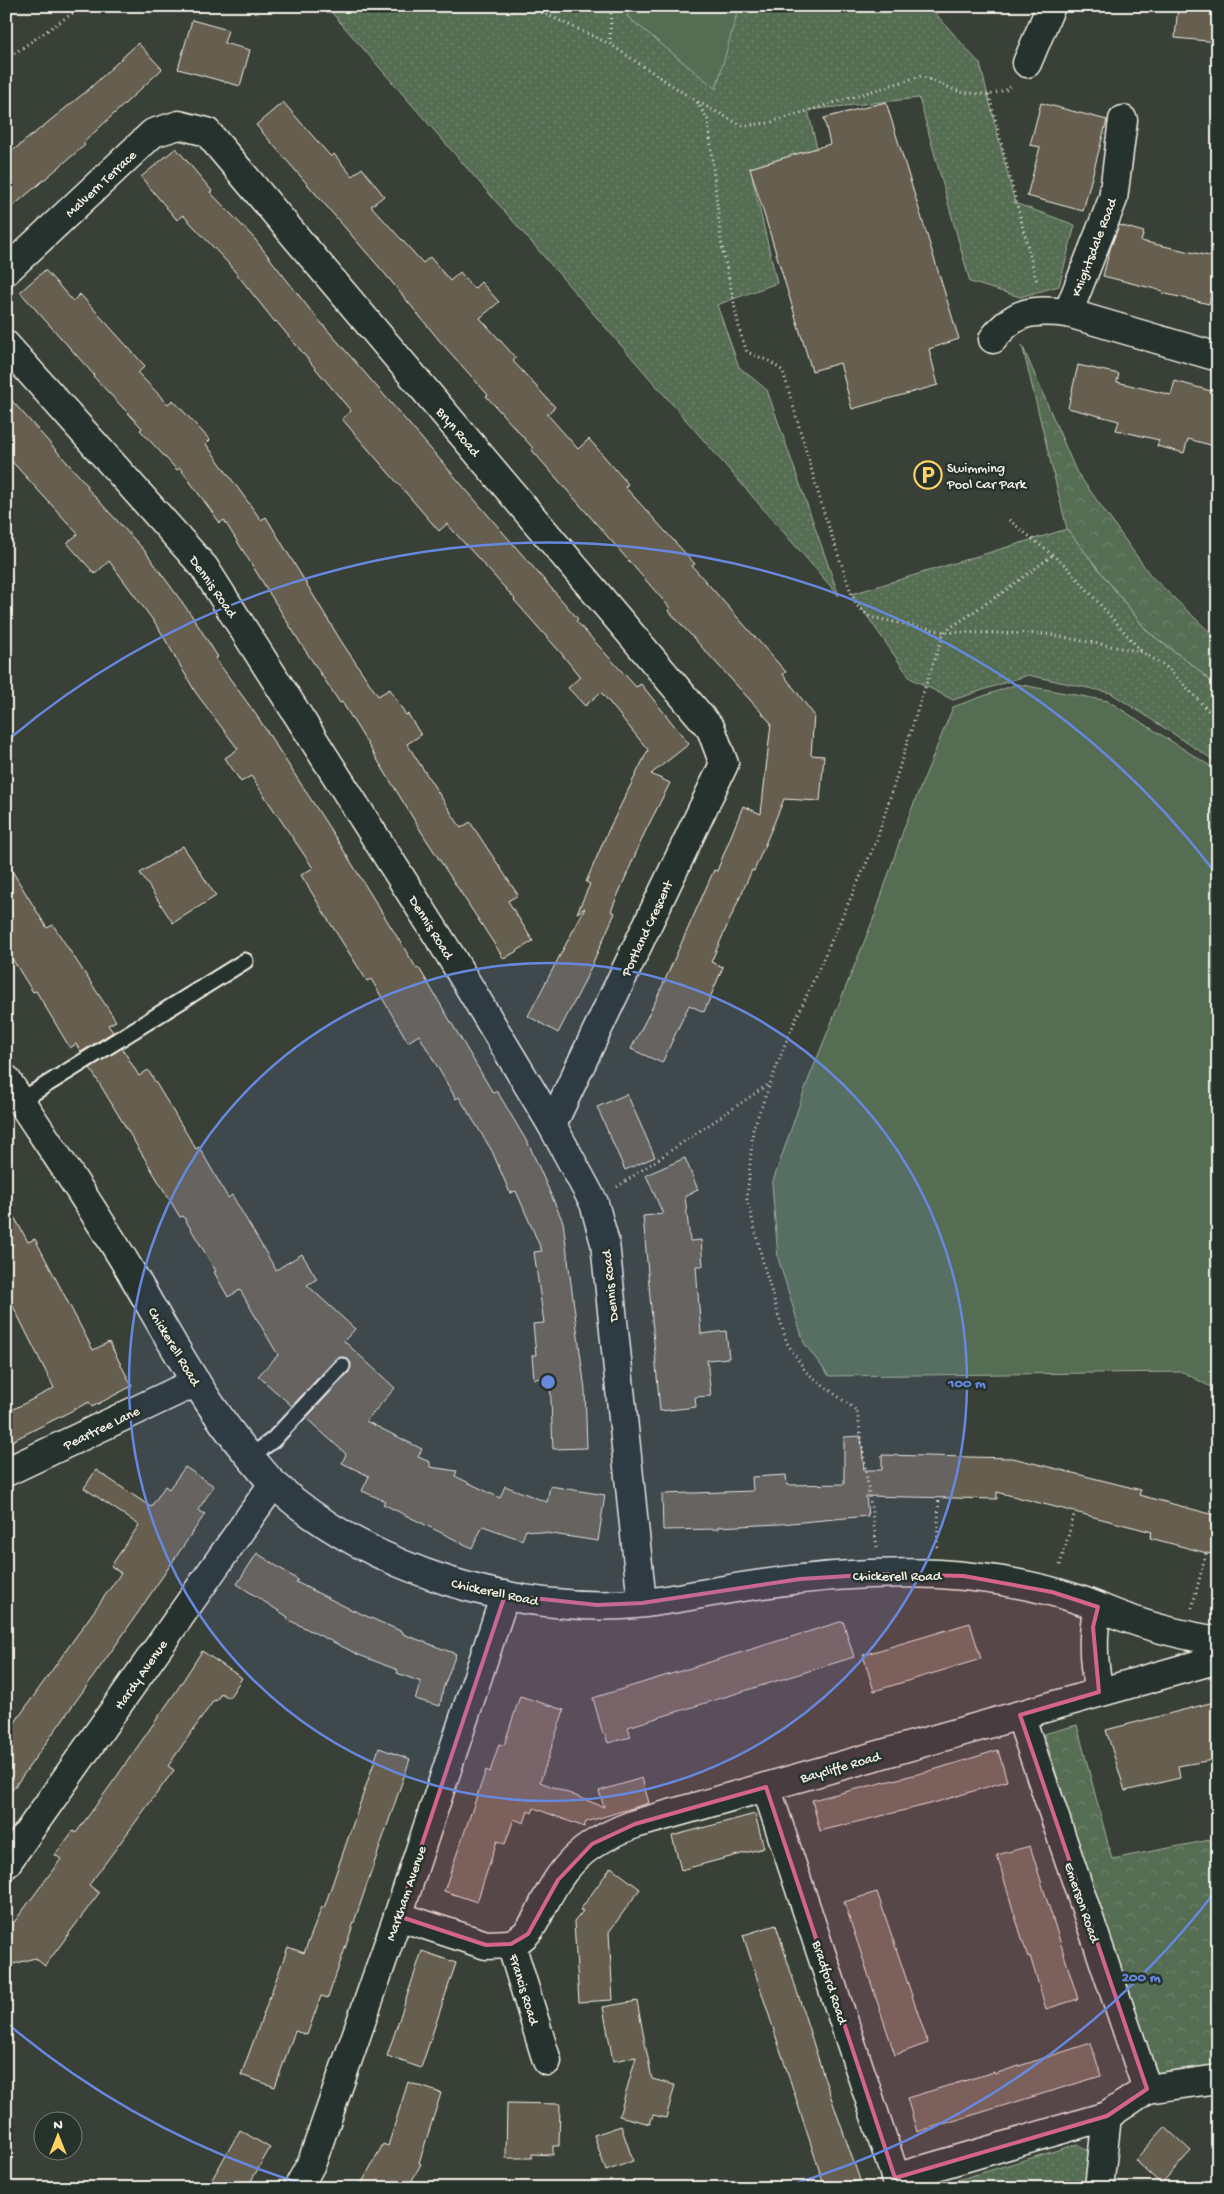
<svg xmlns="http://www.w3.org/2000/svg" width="1224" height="2194" font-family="'Gochi Hand',sans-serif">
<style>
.grass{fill:url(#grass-dots);stroke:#a4af9d}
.forest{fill:url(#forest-crowns);stroke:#a4af9d}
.park{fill:#556d52;stroke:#a4af9d}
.building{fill:#665f4f;stroke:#f4f1e8}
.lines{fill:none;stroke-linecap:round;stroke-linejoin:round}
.service-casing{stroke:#f4f1e8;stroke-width:19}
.minor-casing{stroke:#f4f1e8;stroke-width:31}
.secondary-casing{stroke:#f4f1e8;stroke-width:31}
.path{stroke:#f4f1e8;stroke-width:3;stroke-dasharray:1 4;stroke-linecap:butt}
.service{stroke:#26332d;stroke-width:15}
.minor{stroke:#26332d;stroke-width:28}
.secondary{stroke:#26332d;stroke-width:28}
.marked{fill:#d4648c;fill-opacity:0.2;stroke:#d4648c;stroke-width:4;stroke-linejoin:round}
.ring{fill:none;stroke:#6887de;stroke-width:2.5}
.labels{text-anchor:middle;stroke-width:5;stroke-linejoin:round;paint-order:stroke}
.street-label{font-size:14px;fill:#f4f1e8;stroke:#26332d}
.poi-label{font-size:14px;fill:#f4f1e8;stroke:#26332d;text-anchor:start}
.centre{fill:#6887de;stroke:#26332d;stroke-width:2.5}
.ring-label{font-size:15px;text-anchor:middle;font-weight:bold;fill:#6887de;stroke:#26332d;stroke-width:5;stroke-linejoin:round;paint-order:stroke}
</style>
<defs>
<pattern id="grass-dots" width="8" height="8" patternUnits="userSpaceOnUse" patternTransform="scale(1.25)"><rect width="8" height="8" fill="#556d52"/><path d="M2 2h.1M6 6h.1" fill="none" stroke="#6e826b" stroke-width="1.8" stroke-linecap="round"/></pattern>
<pattern id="forest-crowns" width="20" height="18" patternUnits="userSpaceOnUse" patternTransform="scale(1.25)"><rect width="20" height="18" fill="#556d52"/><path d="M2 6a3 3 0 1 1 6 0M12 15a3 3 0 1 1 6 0" fill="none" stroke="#6e826b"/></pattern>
</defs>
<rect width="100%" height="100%" fill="#394037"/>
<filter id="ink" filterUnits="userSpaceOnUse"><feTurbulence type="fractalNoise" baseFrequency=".02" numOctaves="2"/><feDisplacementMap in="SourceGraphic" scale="10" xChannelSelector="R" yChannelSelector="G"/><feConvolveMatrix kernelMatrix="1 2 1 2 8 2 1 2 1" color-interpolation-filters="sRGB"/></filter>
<g filter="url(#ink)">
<g class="grass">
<path d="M326,6H929L980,64L1015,203L1075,225L1059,286L1020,297L970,282L919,98L808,110L817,148L750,168L777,283L717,305L739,367L767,390L839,596Z"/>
<path d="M1067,529L1148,632L1194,666L1218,688V763L1111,693L1028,675L953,700L910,678L852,594Z"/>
<path d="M1078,2144L1089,2152L1085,2188H931Z"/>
</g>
<g class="forest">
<path d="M1022,345L1076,471L1151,576L1218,640V688L1194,666L1148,632L1067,529Z"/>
<path d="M1077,1725L1112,1859L1210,1840L1218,1877V2077L1155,2088L1044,1734Z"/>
</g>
<g class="park">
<path d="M631,6H739L716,89L627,16Z"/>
<path d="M1017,684L1108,701L1218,771V1391L1183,1372L829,1376L804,1343L778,1258L772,1184L807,1083L875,915L904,828L953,707Z"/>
</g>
<g class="building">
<path d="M1178,6H1218V42L1175,38Z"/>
<path d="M192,20L228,30L224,43L250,50L240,86L178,69Z"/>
<path d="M138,43L162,69L83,143L85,145L6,212V156L88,90Z"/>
<path d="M283,102L331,157L334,154L352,176L362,168L384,196L371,206L423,263L430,257L450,281L460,272L474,289L481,282L499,302L480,318L516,358L513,361L555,407L547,414L578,449L589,439L628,484L625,487L695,564L692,566L786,672L783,674L814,715L811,755L824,756L820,801L784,799L754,871L752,870L711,962L723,967L704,1012L689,1005L662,1063L631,1049L656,1000L714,870L717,871L743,806L761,814L771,723L668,610L670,608L531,449L533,448L486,396L488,395L439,340L386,275L256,125Z"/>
<path d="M886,102L959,339L929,349L938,385L852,409L840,363L812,371L750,168L830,144L824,118Z"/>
<path d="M1041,103L1107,120L1083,211L1027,196L1040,147L1030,145Z"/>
<path d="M176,148L212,191L210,192L254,238L311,311L358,365L578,619L576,621L636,687L641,684L689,744L651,774L670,783L645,832L611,911L615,913L582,987L558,1033L528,1016L585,908L577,913L590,884L586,882L608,831L648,750L601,692L585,706L568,688L580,677L561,653L514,600L515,599L447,524L439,531L342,419L351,411L276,321L275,322L228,263L183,215L177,220L141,177Z"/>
<path d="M1119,225L1144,232L1141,241L1218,258L1209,304L1162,293L1163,291L1103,276L1110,249Z"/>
<path d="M45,270L73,301L80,294L145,366L138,373L168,404L173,400L210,440L206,444L261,520L266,517L341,641L378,696L390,689L406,715L408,714L421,735L407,744L461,828L470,822L505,875L518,895L508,901L533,941L504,959L424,836L342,702L340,703L301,644L224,520L220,523L180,468L177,470L140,430L142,428L93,376L94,375L20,292Z"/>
<path d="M1078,365L1119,374L1117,382L1171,395L1175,381L1218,393V447L1188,439L1184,453L1157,446L1159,440L1116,430L1119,421L1068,408Z"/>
<path d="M6,394L88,486L87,488L145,551L192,616L218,657L215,658L257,716L341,846L417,969L419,968L493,1093L497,1091L530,1147L563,1222L585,1390L587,1448L553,1449L550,1377L534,1379L532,1355H536L533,1324L544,1323L534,1252L542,1251L516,1191L510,1193L492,1151L459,1097L456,1099L419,1035L408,1042L371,979L367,981L332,926L301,875L313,868L251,776L241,782L225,758L238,749L196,693L158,627L109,561L95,574L67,543L78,534L6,455Z"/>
<path d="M183,846L216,896L173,923L140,873Z"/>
<path d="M6,861L47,928L53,925L116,1021L108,1025L113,1032L81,1052L76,1044L70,1048L36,991L33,992L6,949Z"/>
<path d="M122,1048L139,1076L148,1070L196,1149L199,1147L228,1198L232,1195L276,1270L302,1254L317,1279L307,1285L355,1329L344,1341L395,1388L366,1421L422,1449L418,1457L430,1462V1467L457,1471L455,1476L500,1498L505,1486L547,1502L550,1486L605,1495L598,1541L526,1530L522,1540L483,1526L472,1548L383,1504L385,1501L362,1491L369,1476L342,1463L346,1454L306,1418L349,1372L351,1363L344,1357L336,1359L292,1406L258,1376L278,1355L240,1290L228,1297L214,1272L216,1271L183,1216L180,1217L90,1068Z"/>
<path d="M627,1094L655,1157L625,1170L597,1107Z"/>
<path d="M685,1158L698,1190L685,1196L690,1241L701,1240L703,1266H696L701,1334L726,1331L729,1358L707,1360L711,1396L695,1397L696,1407L660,1411L643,1216L663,1214L646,1175Z"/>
<path d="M6,1202L28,1242L35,1239L93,1350L109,1342L132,1386L92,1407L89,1402L6,1444V1413L54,1388L13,1306L6,1310Z"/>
<path d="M861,1436L864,1470H882V1455L1013,1458L1141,1490L1139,1495L1218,1516V1556L1150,1538L1152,1532L997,1492V1499L866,1496L868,1516L780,1524L718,1527L719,1529L663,1530L662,1494L753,1491L752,1477L786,1475L787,1485L844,1484V1437Z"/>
<path d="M185,1467L214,1486L198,1510L205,1514L118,1642L6,1799V1735L121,1573L111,1566L139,1525L84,1488L96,1470L151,1507L165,1486L169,1489Z"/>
<path d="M257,1553L298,1580L296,1582L348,1608L403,1632V1634L456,1654L443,1689L440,1706L415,1699L421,1682L397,1673L398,1670L359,1655L287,1619L288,1617L237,1584Z"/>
<path d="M843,1621L854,1657L628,1727L631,1737L608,1743L605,1734H603L593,1698Z"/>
<path d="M970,1623L981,1659L874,1691L863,1655Z"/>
<path d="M202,1651L242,1678L229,1698L221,1693L216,1701L214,1700L168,1766L174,1770L89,1885L99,1893L45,1966L35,1958L6,1966V1933L61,1859L55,1855L73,1831L76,1833L115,1779L175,1693Z"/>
<path d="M520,1696L564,1710L540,1782L604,1807L599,1791L642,1778L649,1803L586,1822L584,1827L534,1808L532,1813L528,1811L524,1823L514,1819L505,1844L497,1841L477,1902L444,1891L486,1770L490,1772L499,1744L504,1745Z"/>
<path d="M1218,1701V1759L1178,1766L1180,1778L1125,1791L1106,1730Z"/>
<path d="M379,1748L410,1759L328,1998L321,1996L307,2035L295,2031L275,2087L241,2075L288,1947L304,1953L322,1907L324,1908Z"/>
<path d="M998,1750L1007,1781L930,1804L820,1831L812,1800L930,1771Z"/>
<path d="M755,1814L764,1848L681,1870L672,1836Z"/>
<path d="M1030,1846L1078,1999L1046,2009L1030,1956L1028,1957L1013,1910L997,1855Z"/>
<path d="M611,1867L640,1889L609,1932L613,2000L579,2002L574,1922L583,1911L580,1910Z"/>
<path d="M877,1892L928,2043L895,2055L844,1902Z"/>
<path d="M776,1925L825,2080L860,2180L836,2188H825L743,1935Z"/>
<path d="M422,1951L456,1963L421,2068L387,2056Z"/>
<path d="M637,2001L652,2079L675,2085L666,2118L653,2115L650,2124L619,2116L636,2057L613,2061L603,2007Z"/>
<path d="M1091,2043L1101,2076L917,2132L907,2098L994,2072V2074Z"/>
<path d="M408,2082L441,2093L419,2163L421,2164L408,2188H359L383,2144L388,2146Z"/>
<path d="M507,2103L560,2104L559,2146H553V2155L532,2154V2158H506Z"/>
<path d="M621,2126L633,2161L606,2171L594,2135Z"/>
<path d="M1165,2127L1191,2151L1161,2184L1135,2160Z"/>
<path d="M240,2130L270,2148L247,2188H207Z"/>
</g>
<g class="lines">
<g class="service-casing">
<g id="service">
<path d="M20,1101L245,961"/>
<path d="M250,1457L273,1440L342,1366"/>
</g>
</g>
<g class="minor-casing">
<g id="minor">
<path d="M1027,63L1051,6"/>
<path d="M6,271L153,133L179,125L207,132L711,729L724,764L552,1125"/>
<path d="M1068,313L1113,199L1123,120"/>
<path d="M993,339C1015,310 1034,309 1068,313L1218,357"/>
<path d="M6,345L204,567L450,955L552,1125L594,1203L605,1243L642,1603"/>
<path d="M6,1472L196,1382"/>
<path d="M1098,1607C1091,1636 1093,1663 1099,1692"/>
<path d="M1020,1715L1147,2089"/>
<path d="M766,1787L899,2188"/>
<path d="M6,1864L273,1484"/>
<path d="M398,1916L486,1945L511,1944L547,2061"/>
<path d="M511,1944C534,1933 536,1917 548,1896C568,1857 594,1839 635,1824L1218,1659"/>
<path d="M895,2178L1107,2116L1147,2089L1218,2079"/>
<path d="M298,2188L312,2162L398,1916L505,1595"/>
<path d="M1099,2188L1107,2116"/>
</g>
</g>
<g class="secondary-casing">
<path id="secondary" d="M6,1079C48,1143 92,1206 131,1272C168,1335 203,1402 251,1458C259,1467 266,1477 275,1485C368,1570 521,1617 645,1603C670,1600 694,1595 718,1591C791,1578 865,1571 939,1574C985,1577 1033,1584 1077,1599C1095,1605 1113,1614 1132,1620C1160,1630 1188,1636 1218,1641"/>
</g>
<g class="path">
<path d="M528,6L610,44L697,102L708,120L721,241L740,332L747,352L769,361L783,371L824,513L855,604L870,617L944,632L1046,634L1142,652L1169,669L1218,721"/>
<path d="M610,44L611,6"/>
<path d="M6,59L83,6"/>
<path d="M989,95L1037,283"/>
<path d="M698,102L743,126L768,123L921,76L960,92L989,95L1009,89L1011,86"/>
<path d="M1009,520L1066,566L1142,652"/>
<path d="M617,1187L769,1084"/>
<path d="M877,1547L857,1411L806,1372L787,1343L765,1270L747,1199L753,1129L787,1039L876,842L919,705L944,632L1006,590L1053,555"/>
<path d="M937,1547L939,1498"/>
<path d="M1060,1565L1075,1512"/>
<path d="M1192,1608L1206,1553"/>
</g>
<use href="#service" class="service"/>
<use href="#minor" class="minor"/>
<use href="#secondary" class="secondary"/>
</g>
</g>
<path class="marked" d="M881,1574L964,1576L1052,1592L1098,1607L1093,1627L1099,1692L1020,1715L1147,2089L1107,2116L895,2178L766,1787L635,1824L592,1844L558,1880L528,1934L511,1944L486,1945L398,1916L505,1595L597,1605L642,1603L800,1579Z"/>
<circle cx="548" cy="1382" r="419" fill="#6887de" fill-opacity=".12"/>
<g class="ring">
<circle cx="548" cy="1382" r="419"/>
<path d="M1214 1893A839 839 0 0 1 786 2186M310 2186A839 839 0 0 1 9 2025M9 739A839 839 0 0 1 1214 871"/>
</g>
<defs>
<g id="parking-ring" transform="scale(1.4375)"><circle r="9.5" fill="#26332d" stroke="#ffd166" stroke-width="1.5"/><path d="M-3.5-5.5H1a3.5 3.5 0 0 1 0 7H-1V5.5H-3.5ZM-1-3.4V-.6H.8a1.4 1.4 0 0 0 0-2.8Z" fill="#ffd166"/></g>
</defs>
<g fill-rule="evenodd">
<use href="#parking-ring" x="928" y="475"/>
</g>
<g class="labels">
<g class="street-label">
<text transform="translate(100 183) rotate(-43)" y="5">Malvern Terrace</text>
<text transform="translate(1093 247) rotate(-69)" y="5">Knightsdale Road</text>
<text transform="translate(459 431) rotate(50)" y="5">Bryn Road</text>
<text transform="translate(214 586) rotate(55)" y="5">Dennis Road</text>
<text transform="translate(432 927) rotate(58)" y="5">Dennis Road</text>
<text transform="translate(646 928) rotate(-65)" y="5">Portland Crescent</text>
<text transform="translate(609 1286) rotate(-96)" y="5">Dennis Road</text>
<text transform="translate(175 1346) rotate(59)" y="5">Chickerell Road</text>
<text transform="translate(101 1427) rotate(-26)" y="5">Peartree Lane</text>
<text x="897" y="1580">Chickerell Road</text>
<text transform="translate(495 1591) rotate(12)" y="5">Chickerell Road</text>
<text transform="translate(140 1674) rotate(-55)" y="5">Hardy Avenue</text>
<text transform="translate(840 1766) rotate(-16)" y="5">Baycliffe Road</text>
<text transform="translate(405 1893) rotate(-71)" y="5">Markham Avenue</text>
<text transform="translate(1083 1902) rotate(71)" y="5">Emerson Road</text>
<text transform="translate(831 1982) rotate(72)" y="5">Bradford Road</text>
<text transform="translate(525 1989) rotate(73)" y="5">Francis Road</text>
</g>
<g class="poi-label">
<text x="947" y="472">Swimming<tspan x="947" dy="16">Pool Car Park</tspan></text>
</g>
</g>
<circle cx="548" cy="1382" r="8" class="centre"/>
<g class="ring-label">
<text x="967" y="1387">100 m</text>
<text x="1141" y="1981">200 m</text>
</g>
<rect width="1224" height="2194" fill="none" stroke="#26332d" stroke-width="25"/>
<rect x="12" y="12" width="1199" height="2169" fill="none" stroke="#f4f1e8" stroke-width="2" filter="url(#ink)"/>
<g transform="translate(58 2136)"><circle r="24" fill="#26332d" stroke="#787f78"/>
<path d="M0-4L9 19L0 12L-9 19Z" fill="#ffd166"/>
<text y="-8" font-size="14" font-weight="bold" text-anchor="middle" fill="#f4f1e8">N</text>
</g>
</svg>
